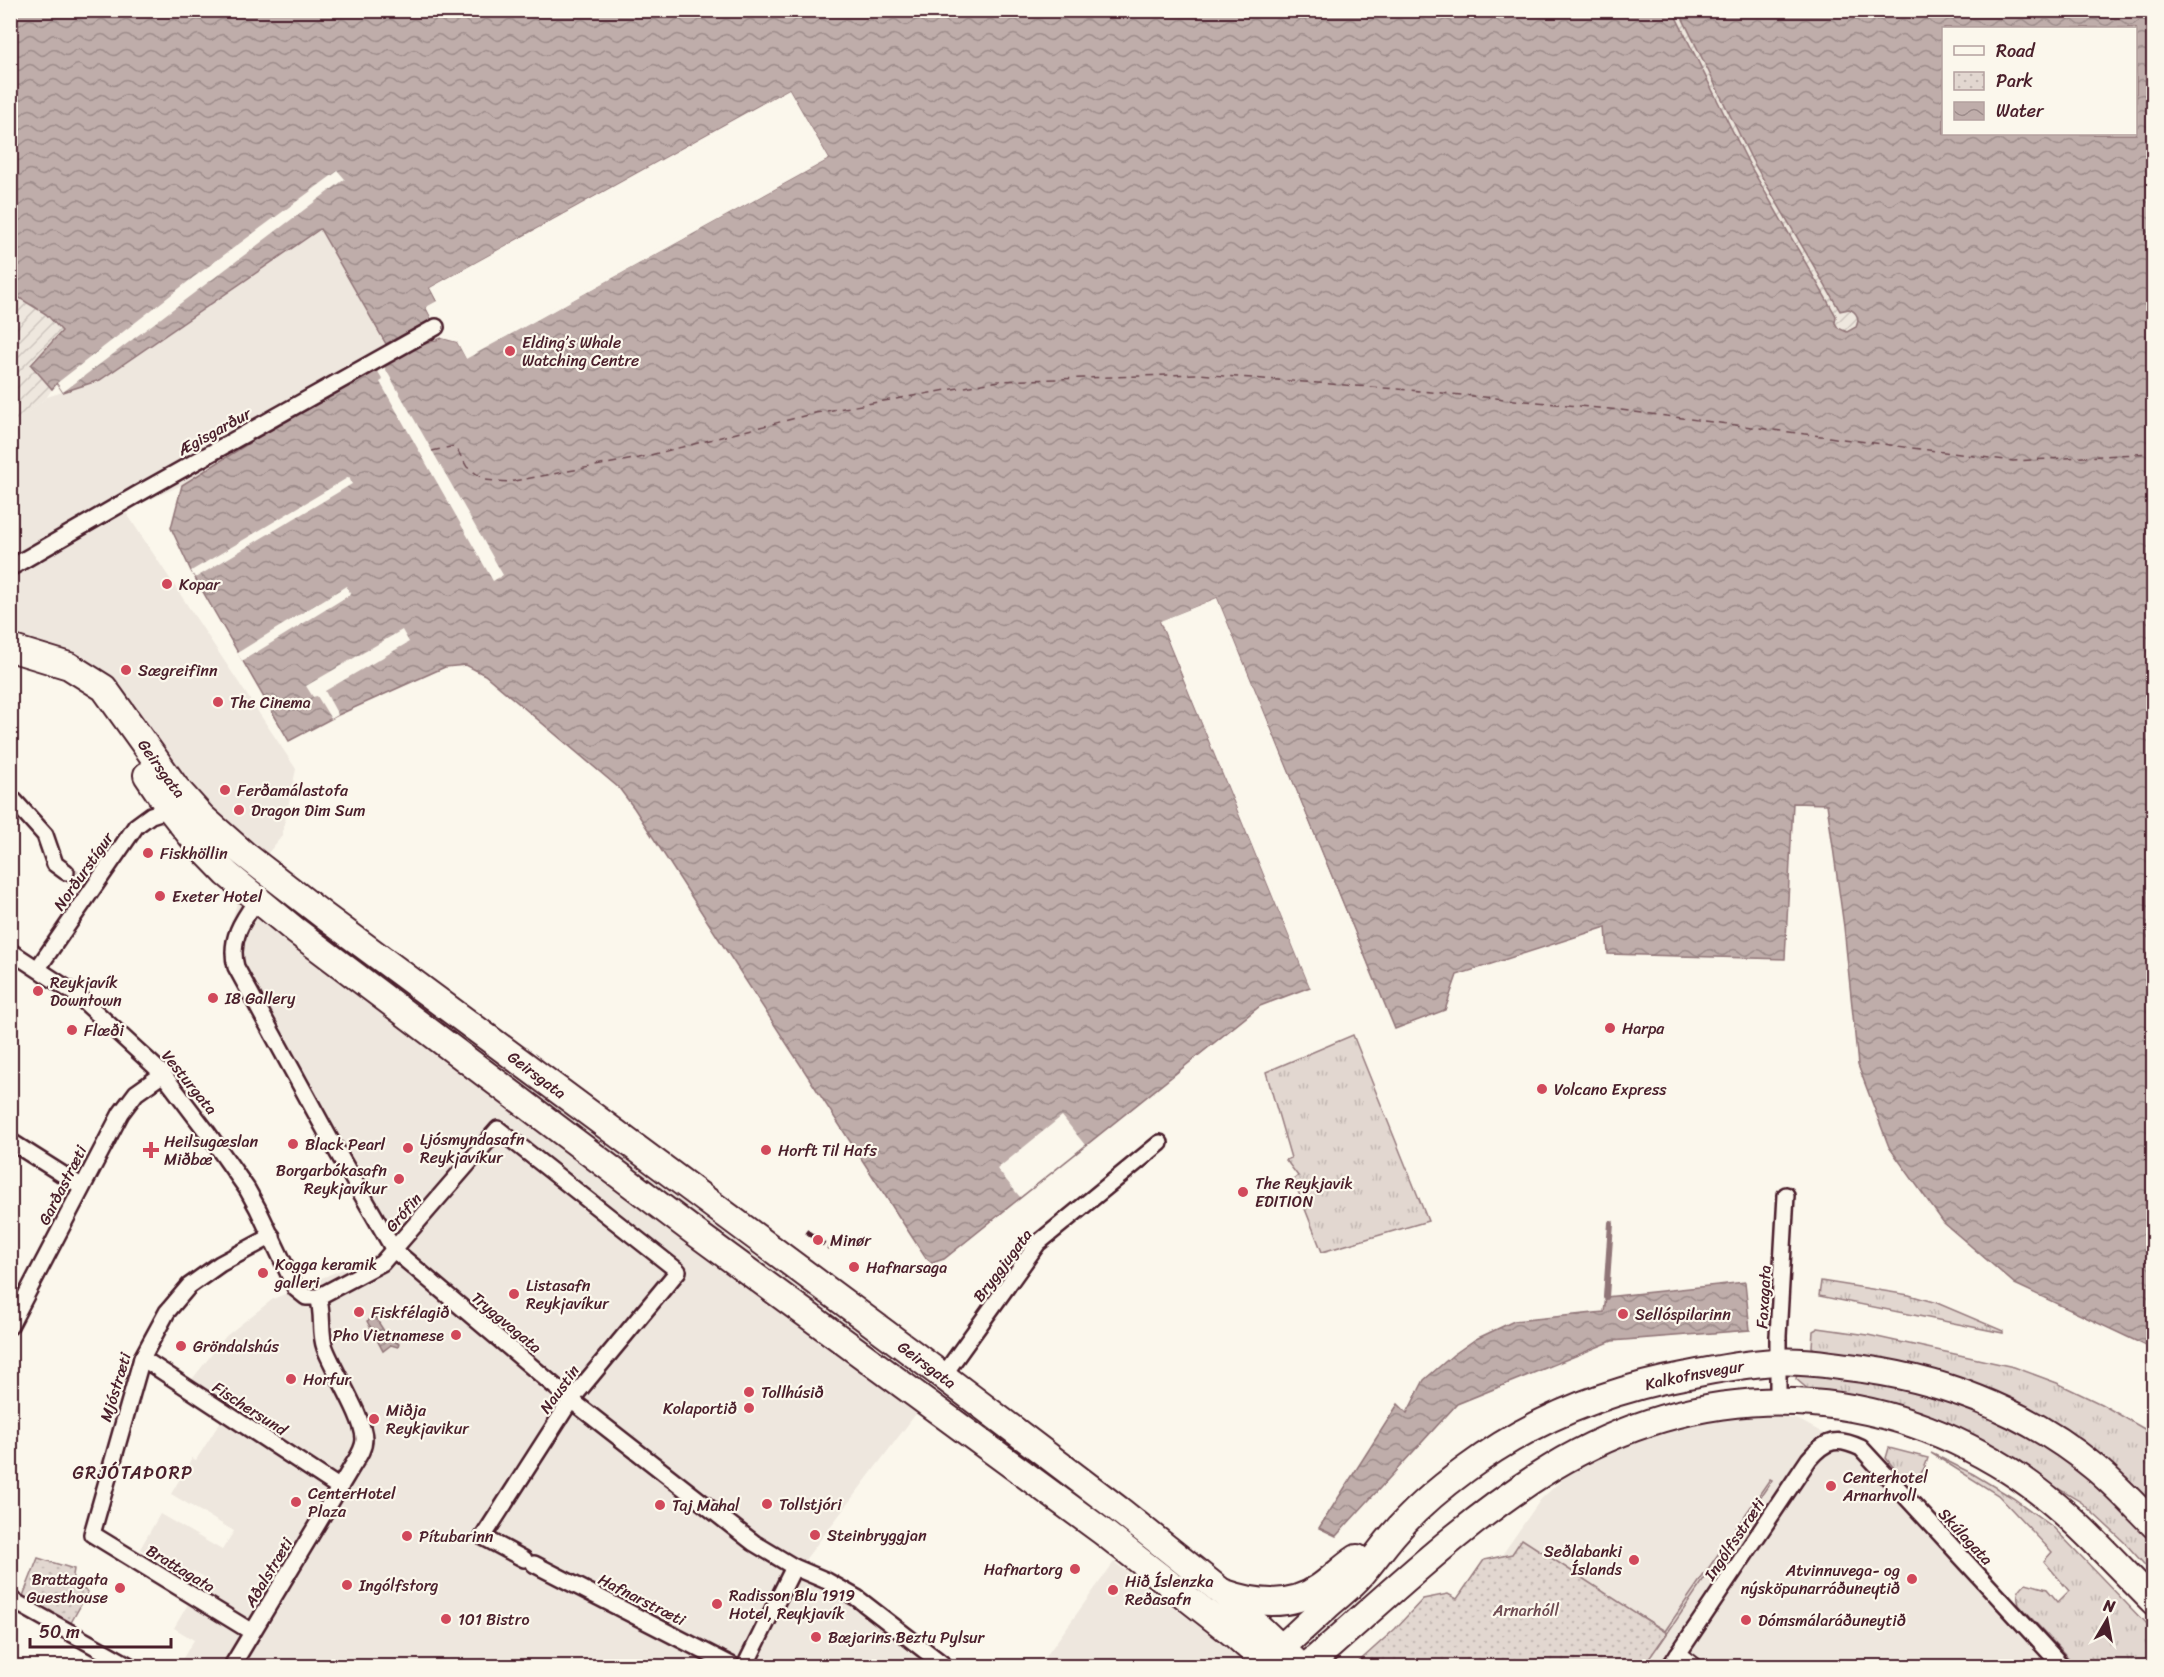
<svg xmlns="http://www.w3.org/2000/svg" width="2164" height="1677" font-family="Sriracha,sans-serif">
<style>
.built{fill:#eee7de}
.industrial{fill:url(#industrial-furrows)}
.grass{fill:url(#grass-tufts);stroke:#967b7e;stroke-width:1.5}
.park{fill:url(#park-dots);stroke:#967b7e;stroke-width:1.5}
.water{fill:url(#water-waves);stroke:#907477;stroke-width:1.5;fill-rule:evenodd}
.pier{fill:#fbf7ec}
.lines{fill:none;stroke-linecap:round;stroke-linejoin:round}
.stream{stroke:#907477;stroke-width:6}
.ferry{stroke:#6d4a51;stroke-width:1.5;stroke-dasharray:8 6;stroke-linecap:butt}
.street-tunnel{stroke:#d8ccc5;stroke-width:15;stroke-dasharray:15 8;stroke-linecap:butt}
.street-casing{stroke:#4a1f2b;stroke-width:20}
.primary-casing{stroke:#4a1f2b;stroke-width:30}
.street{stroke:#fbf7ec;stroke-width:15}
.primary{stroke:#fbf7ec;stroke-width:26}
.rail{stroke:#4a1f2b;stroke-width:4.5;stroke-dasharray:9 4.5;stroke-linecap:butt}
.poi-dot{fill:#d1495b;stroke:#fbf7ec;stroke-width:2}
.labels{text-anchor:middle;stroke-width:4.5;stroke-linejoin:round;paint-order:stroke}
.poi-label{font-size:16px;fill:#4a1f2b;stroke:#fbf7ec;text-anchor:start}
.street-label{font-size:16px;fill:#4a1f2b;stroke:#fbf7ec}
.park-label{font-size:16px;fill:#704d54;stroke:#fbf7ec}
.neighbourhood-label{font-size:18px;letter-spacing:1.5px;fill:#4a1f2b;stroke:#fbf7ec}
</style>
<defs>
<pattern id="industrial-furrows" width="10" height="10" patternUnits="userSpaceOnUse" patternTransform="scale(1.5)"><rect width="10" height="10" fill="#eee7de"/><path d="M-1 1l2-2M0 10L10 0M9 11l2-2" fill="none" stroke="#cec6bf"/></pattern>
<pattern id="grass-tufts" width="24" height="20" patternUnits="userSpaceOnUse" patternTransform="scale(1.5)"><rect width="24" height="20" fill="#e2d7d0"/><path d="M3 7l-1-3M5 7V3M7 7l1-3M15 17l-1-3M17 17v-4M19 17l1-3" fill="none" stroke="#c3b8b3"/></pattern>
<pattern id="park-dots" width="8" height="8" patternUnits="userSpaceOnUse" patternTransform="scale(1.5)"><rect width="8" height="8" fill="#e2d7d0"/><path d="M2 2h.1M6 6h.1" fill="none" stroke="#c3b8b3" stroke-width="1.8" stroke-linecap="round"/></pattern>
<pattern id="water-waves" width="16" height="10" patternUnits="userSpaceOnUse" patternTransform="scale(1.5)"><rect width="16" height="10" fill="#bfadaa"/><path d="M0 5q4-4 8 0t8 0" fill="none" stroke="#9d8c8b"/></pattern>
</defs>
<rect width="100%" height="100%" fill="#fbf7ec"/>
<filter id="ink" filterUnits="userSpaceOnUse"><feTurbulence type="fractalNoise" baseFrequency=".0167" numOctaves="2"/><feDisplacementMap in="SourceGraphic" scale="12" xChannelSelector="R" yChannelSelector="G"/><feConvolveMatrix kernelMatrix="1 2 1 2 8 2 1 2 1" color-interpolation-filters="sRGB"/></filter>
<g filter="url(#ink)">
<g class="built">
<path d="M321,228L391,356L182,485L125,511L296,769L282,836L250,875L272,894L934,1390L802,1564L845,1586L953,1666H178L194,1640L174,1628L204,1577L193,1571L188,1579L140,1549L160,1514L222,1550L234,1531L171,1494L192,1458L196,1460L228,1410L190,1382L226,1336L273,1299L387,1250L228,945L231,924L239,896L249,874L191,821L112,707L81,681L11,656L10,427L47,397L100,380Z"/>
<path d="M1757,1411L1799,1420L1856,1451L2054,1666H1667L1502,1555L1541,1499L1574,1469L1623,1442L1671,1427Z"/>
<path d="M1114,1562L1249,1664L1246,1666H1039Z"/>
</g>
<g class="industrial">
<path d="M1673,11H1679L1752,160L1840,310L1849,309L1856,314L1858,323L1854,329L1847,332L1838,328L1835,323L1836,316L1748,162Z"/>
<path d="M13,294L46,314L62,331L31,365L52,389L47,397L11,427L10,296Z"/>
</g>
<g class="grass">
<path d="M1353,1035L1428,1221L1322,1252L1294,1181H1292L1298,1176L1286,1160L1291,1158L1266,1072Z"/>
<path d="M1821,1281L1909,1295L1937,1303L2003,1331V1333L1819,1296Z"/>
<path d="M1818,1328L1868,1335L2014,1367L2057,1383L2101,1404L2153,1434V1510L2066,1436L1818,1351L1812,1347L1813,1331Z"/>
<path d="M1797,1374L1843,1375L1937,1395L2020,1430L2055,1452L2119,1503L2153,1539V1574L2124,1542L2081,1502L1980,1442L1809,1390L1796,1379Z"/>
<path d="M1889,1448L1928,1458C1917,1493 1902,1479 1886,1458Z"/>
<path d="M1931,1453L1973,1474L2013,1498L2053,1527L2152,1630L2153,1659L2146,1666H2076L2019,1605C2016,1594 2018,1590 2026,1583L2047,1589L2058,1602L2069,1591L2044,1561L2052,1552L1998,1495Z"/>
<path d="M1770,1479L1772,1480L1658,1647L1644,1618L1665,1631Z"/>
</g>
<g class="park">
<path d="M1522,1539L1667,1633L1644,1666H1354L1395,1629L1423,1599L1448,1594L1457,1599L1484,1560L1512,1554Z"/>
<path d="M38,1558L74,1569L72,1582L88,1592L68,1628L23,1596Z"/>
</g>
<g class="water">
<path d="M11,11H1673L1748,162L1836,316L1835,323L1838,328L1847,332L1856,327C1860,319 1857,312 1849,309L1840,311L1752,160L1679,11H2153V1349L2015,1284L1944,1223L1889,1147L1858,1065L1844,927L1827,804L1793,803L1785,959L1608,954L1606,927L1457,975L1445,1010L1395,1029L1217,598L1160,622L1310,987L1260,1006L944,1259L932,1263L925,1257L634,808L619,788L485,675L466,665L445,667L338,715L289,741L191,571L171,528L182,485L374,365L391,356L442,338L457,342L466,358L829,159L789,89L430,288L437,302L426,308L432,319L386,344L320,229L100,380L63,392L57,383L52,389L31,365L62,331L46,314L13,294L11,296ZM1944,28H2136V134H1944Z"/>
<path d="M1745,1282L1750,1330L1612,1341L1457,1404L1336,1536L1319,1528L1398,1404L1407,1413L1424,1380L1453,1355L1476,1339L1514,1321L1604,1312L1606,1297Z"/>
<path d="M375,1317L384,1331L399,1344L398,1347L391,1345L383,1351L367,1321Z"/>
</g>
<g class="pier">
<path d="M789,89L829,159L466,359L457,342L442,338L441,335L458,339L467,355L825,157L788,93L434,290L440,302L430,309L435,318L433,321L426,307L437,301L430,288Z"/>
<path d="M338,171L345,179L63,392L57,383L194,277Z"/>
<path d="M381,361L503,575L493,581L380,382L383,380L374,365Z"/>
<path d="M349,477L352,484L195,578L191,571Z"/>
<path d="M346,586L351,594L242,661L237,653Z"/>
<path d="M1217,598L1367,964L1364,965L1215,602L1164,623L1312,986L1310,987L1160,621Z"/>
<path d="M402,630L409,642L325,691L338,715L331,719L317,696L313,697L306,686Z"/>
<path d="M1062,1116L1085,1145L1020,1197L997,1169Z"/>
</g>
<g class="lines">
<path class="stream" d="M1606,1297L1611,1223"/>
<path class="ferry" d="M432,451L455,446L467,467L485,480L509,482L639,458L815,413L999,381L1198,374L1410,390L1620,410L2013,461L2154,453"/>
<path class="street-tunnel" d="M66,872L83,883"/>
<g class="street-casing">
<g id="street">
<path d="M10,568L138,494L436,327"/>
<path d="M10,796L45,835L55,864L66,872"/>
<path d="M261,894C245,917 228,937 236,967L331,1141L394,1250L571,1400L754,1543L794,1567L827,1581L857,1598L945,1666"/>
<path d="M10,951L77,995L163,1074L207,1132L247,1189L258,1209L296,1289L306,1297H318L382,1263L498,1129L678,1271L571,1400L483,1537L524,1559"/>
<path d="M38,968L136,826L151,815L170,809"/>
<path d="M10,1141L81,1186"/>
<path d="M10,1326L121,1113L136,1093L163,1074"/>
<path d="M142,1358L340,1488"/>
<path d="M943,1376L1038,1243L1160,1143"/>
<path d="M1778,1400V1336L1786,1195"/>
<path d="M534,1564L733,1666"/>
<path d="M10,1599L130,1666"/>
<path d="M252,1632L92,1534L142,1358L167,1312L189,1286L220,1264L272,1236"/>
<path d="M1678,1654L1694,1666"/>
<path d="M232,1666L353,1465C358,1457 364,1449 364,1439C364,1418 334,1372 325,1348C319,1332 324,1314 318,1297"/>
<path d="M745,1666L794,1567"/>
<path d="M1670,1666L1809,1459C1826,1439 1838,1437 1861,1448L2062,1666"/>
</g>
</g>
<g class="primary-casing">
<g id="primary">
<path id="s1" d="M10,648L69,666L104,688L176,788L202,817L244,854L324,916L943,1376L1118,1509L1223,1593L1300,1666"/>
<path d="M147,775L170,809L196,842L227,874L296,931L696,1233L1103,1532L1236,1636L1270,1666"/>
<path d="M1225,1593C1256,1604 1291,1608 1320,1587C1333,1578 1343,1567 1357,1558"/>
<path id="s2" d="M1269,1659C1288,1642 1307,1624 1326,1607C1338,1596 1351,1587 1361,1575C1372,1562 1382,1548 1393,1535C1414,1510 1440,1488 1466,1469C1533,1419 1606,1390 1688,1375C1717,1369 1746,1364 1775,1362C1799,1360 1824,1364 1848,1367C1937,1377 2024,1409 2094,1467C2115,1484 2134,1505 2154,1525"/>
<path d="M1307,1666C1386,1598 1461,1523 1551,1468C1698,1380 1864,1378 2010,1471C2065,1506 2108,1556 2154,1602"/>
</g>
</g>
<use href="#street" class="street"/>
<use href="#primary" class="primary"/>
<path class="rail" d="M806,1231L829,1248"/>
</g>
</g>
<g class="poi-dot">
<circle cx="510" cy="351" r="6"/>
<circle cx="167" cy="584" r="6"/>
<circle cx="126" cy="670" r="6"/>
<circle cx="218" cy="702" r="6"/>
<circle cx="225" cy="790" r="6"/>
<circle cx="239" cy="810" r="6"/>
<circle cx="148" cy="853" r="6"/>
<circle cx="160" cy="896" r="6"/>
<circle cx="38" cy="991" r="6"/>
<circle cx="213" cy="998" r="6"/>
<circle cx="1610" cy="1028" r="6"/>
<circle cx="72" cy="1030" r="6"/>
<circle cx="1542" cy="1089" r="6"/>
<circle cx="293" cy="1144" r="6"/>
<circle cx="408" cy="1148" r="6"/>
<path d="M148 1141h6v6h6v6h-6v6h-6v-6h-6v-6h6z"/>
<circle cx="766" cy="1150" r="6"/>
<circle cx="399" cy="1179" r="6"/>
<circle cx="1243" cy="1192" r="6"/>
<circle cx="818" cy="1240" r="6"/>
<circle cx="854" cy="1267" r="6"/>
<circle cx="263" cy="1273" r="6"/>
<circle cx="514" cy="1294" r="6"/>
<circle cx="359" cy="1312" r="6"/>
<circle cx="1623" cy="1314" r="6"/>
<circle cx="456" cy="1335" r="6"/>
<circle cx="181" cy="1346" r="6"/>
<circle cx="291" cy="1379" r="6"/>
<circle cx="749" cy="1392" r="6"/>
<circle cx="749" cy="1408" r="6"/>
<circle cx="374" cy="1419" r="6"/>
<circle cx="1831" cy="1486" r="6"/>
<circle cx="296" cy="1502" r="6"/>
<circle cx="767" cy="1504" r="6"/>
<circle cx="660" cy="1505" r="6"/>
<circle cx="815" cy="1535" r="6"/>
<circle cx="407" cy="1536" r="6"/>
<circle cx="1634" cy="1560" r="6"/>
<circle cx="1075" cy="1569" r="6"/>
<circle cx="1912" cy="1579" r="6"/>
<circle cx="347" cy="1585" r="6"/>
<circle cx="120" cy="1588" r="6"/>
<circle cx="1113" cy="1590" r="6"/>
<circle cx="717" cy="1604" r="6"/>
<circle cx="446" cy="1619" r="6"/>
<circle cx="1746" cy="1620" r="6"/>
<circle cx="816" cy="1637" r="6"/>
</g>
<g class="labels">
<g class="poi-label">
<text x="522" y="348">Elding’s Whale<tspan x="522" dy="18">Watching Centre</tspan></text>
<text x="179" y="590">Kopar</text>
<text x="138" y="676">Sægreifinn</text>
<text x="230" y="708">The Cinema</text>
<text x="237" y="796">Ferðamálastofa</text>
<text x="251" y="816">Dragon Dim Sum</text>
<text x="160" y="859">Fiskhöllin</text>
<text x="172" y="902">Exeter Hotel</text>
<text x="50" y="988">Reykjavík<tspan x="50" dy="18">Downtown</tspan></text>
<text x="225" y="1004">I8 Gallery</text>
<text x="1622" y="1034">Harpa</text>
<text x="84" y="1036">Flæði</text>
<text x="1554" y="1095">Volcano Express</text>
<text x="420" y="1145">Ljósmyndasafn<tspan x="420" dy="18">Reykjavíkur</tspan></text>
<text x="164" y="1147">Heilsugæslan<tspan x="164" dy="18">Miðbæ</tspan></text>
<text x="305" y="1150">Black Pearl</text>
<text x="778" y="1156">Horft Til Hafs</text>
<text x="387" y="1176" text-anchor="end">Borgarbókasafn<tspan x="387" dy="18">Reykjavíkur</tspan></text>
<text x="1255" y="1189">The Reykjavik<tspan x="1255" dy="18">EDITION</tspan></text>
<text x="830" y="1246">Minør</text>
<text x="275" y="1270">Kogga keramik<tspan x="275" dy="18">galleri</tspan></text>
<text x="866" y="1273">Hafnarsaga</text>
<text x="526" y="1291">Listasafn<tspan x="526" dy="18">Reykjavíkur</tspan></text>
<text x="371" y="1318">Fiskfélagið</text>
<text x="1635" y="1320">Sellóspilarinn</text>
<text x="444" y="1341" text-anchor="end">Pho Vietnamese</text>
<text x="193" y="1352">Gröndalshús</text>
<text x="303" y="1385">Horfur</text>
<text x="761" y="1398">Tollhúsið</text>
<text x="737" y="1414" text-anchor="end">Kolaportið</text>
<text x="386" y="1416">Miðja<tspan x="386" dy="18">Reykjavikur</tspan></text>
<text x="1843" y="1483">Centerhotel<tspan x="1843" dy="18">Arnarhvoll</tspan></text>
<text x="308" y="1499">CenterHotel<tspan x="308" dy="18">Plaza</tspan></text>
<text x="779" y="1510">Tollstjóri</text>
<text x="672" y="1511">Taj Mahal</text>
<text x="827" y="1541">Steinbryggjan</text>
<text x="419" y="1542">Pítubarinn</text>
<text x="1622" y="1557" text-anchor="end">Seðlabanki<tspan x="1622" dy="18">Íslands</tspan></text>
<text x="1063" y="1575" text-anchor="end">Hafnartorg</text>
<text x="1900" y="1576" text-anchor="end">Atvinnuvega- og<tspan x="1900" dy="18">nýsköpunarráðuneytið</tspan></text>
<text x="108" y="1585" text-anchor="end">Brattagata<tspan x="108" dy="18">Guesthouse</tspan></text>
<text x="1125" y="1587">Hið Íslenzka<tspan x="1125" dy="18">Reðasafn</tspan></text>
<text x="359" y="1591">Ingólfstorg</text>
<text x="729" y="1601">Radisson Blu 1919<tspan x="729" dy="18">Hotel, Reykjavík</tspan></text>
<text x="458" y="1625">101 Bistro</text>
<text x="1758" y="1626">Dómsmálaráðuneytið</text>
<text x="828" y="1643">Bæjarins Beztu Pylsur</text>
</g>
<g class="street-label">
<text transform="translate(214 431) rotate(-29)" y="6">Ægisgarður</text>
<text dy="6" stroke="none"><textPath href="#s1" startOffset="202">Geirsgata</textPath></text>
<text transform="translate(83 871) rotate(-55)" y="6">Norðurstígur</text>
<text dy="6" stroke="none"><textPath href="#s1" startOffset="688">Geirsgata</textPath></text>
<text transform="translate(190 1082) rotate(51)" y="6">Vesturgata</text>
<text transform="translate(62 1185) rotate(-63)" y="6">Garðastræti</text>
<text transform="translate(403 1212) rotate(-49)" y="6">Grófin</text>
<text transform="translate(1002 1265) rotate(-53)" y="6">Bryggjugata</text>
<text transform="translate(1763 1297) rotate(-87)" y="6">Faxagata</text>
<text transform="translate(507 1322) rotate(40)" y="6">Tryggvagata</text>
<text dy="6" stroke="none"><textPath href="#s1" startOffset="1174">Geirsgata</textPath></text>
<text dy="6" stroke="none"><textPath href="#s2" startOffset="524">Kalkofnsvegur</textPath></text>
<text transform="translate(115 1387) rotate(-73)" y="6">Mjóstræti</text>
<text transform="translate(559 1389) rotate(-54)" y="6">Naustin</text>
<text transform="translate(250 1408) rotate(33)" y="6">Fischersund</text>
<text transform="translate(1966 1536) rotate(47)" y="6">Skúlagata</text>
<text transform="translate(1734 1539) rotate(-56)" y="6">Ingólfsstræti</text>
<text transform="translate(181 1568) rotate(31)" y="6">Brattagata</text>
<text transform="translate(268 1572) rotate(-59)" y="6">Aðalstræti</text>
<text transform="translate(642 1599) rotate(27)" y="6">Hafnarstræti</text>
</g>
<g class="park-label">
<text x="1526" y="1616">Arnarhóll</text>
</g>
<g class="neighbourhood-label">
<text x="133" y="1479">GRJÓTAÞORP</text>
</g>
</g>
<rect width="2164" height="1677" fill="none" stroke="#fbf7ec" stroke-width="36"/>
<rect x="18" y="18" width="2128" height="1641" fill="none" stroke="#4a1f2b" stroke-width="2" filter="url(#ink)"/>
<rect x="1942" y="27" width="195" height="108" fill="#fbf7ec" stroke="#b4a19f" stroke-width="1.5"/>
<rect x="1954" y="46" width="30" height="9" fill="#fbf7ec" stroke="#b4a19f" stroke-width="1.5"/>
<text x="1996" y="57" font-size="18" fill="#4a1f2b">Road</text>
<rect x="1954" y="72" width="30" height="18" fill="url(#park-dots)" stroke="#b4a19f" stroke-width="1.5"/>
<text x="1996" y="87" font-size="18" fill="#4a1f2b">Park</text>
<rect x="1954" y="102" width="30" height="18" fill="url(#water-waves)" stroke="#b4a19f" stroke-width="1.5"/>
<text x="1996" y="117" font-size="18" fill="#4a1f2b">Water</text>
<g transform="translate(2107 1620) rotate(10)" stroke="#fbf7ec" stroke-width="4.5" paint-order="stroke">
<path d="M0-4.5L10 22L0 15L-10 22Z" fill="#4a1f2b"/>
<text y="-9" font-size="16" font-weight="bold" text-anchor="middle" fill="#4a1f2b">N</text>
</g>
<path d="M30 1638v9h141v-9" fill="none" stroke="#4a1f2b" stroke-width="3"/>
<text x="39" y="1638" font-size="18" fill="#4a1f2b" stroke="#fbf7ec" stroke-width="4.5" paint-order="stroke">50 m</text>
</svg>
